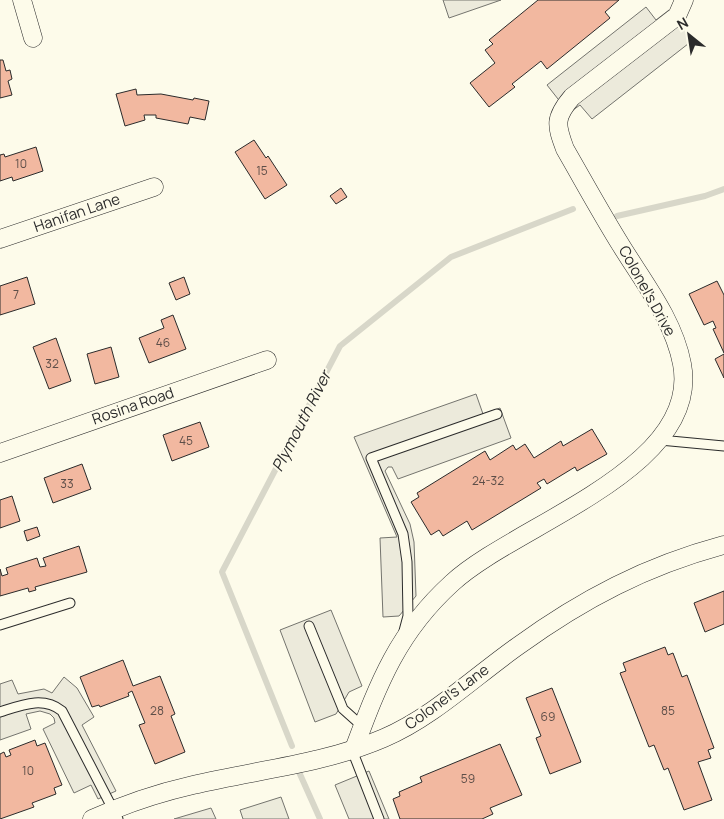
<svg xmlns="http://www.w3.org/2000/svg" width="724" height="819" font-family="Manrope,sans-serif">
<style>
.green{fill:#ecebdb;stroke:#74746e}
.parking{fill:#eceadb;stroke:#74746e}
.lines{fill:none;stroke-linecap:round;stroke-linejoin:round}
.stream{stroke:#d8d7c9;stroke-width:6}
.building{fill:#f2b8a0;stroke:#2b2b2b}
.lane-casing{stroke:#2b2b2b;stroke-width:11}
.street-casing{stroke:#2b2b2b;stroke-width:19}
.lane{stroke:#fdfbea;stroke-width:9}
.street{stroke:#fdfbea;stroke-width:18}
.labels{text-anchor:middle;stroke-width:4;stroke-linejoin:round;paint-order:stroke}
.number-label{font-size:12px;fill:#5d4e48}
.street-label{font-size:15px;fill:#2b2b2b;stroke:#fdfbea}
.water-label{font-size:16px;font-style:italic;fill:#2b2b2b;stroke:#fdfbea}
</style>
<rect width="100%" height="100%" fill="#fdfbea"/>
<path class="green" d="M281,797L289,819H243L240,810Z"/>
<g class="parking">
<path d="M443,0H501L449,18Z"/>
<path d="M646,7L656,20L669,10L693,40L592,119L580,105L569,113L547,85Z"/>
<path d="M476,394L483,414L500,408L511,438L398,479L392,467H388L385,471L410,524L414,542L416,596L399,616L383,617L380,538L397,537L354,437Z"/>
<path d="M331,610L362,686L349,692L336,714L315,722L280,630Z"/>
<path d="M64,677L77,688L94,717L82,725L116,791L98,799L91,785L74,793L43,729L55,723L54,718L50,714L40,711L26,714L31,729L0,740V684L12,680L18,694L44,689L52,693Z"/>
<path d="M369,771L389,819H349L335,785Z"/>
<path d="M211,808L216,819H174Z"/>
</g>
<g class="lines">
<g class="stream">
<path d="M617,216L705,196L724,189"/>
<path d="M292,746L222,572L340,346L451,257L573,209"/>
<path d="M299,772L320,819"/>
</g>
</g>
<g class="building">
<path d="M538,0H619L605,12L610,18L547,69L541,61L512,84L515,87L489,107L470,83L495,63L485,50L493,44L489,40Z"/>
<path d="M0,60H3L6,71L10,70L12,79L8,81L12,95L0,98Z"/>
<path d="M136,89L137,95L161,94L193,100L194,98L209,101L205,120L190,117L188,124L156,118V115H144L145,120L125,126L116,94Z"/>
<path d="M254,140L266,158L268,156L287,185L265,199L235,152Z"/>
<path d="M36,147L43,171L13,181L12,177L0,181V155L4,154L5,157Z"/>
<path d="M341,188L347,197L336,204L330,196Z"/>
<path d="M27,277L35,304L0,315V286Z"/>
<path d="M184,277L190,294L176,300L169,283Z"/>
<path d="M717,281L724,295V353L713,329L716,328L713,321L704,325L689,294Z"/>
<path d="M173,315L186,349L149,363L139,338L164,328L161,320Z"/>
<path d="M56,338L71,381L49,389L33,347Z"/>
<path d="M111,347L119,377L95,384L87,354Z"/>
<path d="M724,354V378L715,359Z"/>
<path d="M200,422L209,447L172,461L163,435Z"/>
<path d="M592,429L607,454L577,471L575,467L547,484L544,479L537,483L541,488L472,530L467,521L443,536L439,530L431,535L411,502L419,497L417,493L485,451L490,460L513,445L516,450L525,444L534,458L561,441L563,446Z"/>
<path d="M82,464L91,489L53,503L44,478Z"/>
<path d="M12,496L20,521L0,528V500Z"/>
<path d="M37,527L40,536L27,541L24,531Z"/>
<path d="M79,546L87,572L35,587L36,590L29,592L28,588L0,596V569L2,576L8,574L6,568L37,558L40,567L46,566L43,558Z"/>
<path d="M724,591V624L705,632L694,603Z"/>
<path d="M665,647L668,655L673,653L682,677L687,675L714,748L708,750L711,758L698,762L712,800L684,810L668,768L664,770L654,745L649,747L620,673L626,671L623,663Z"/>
<path d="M123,660L133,686L160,676L175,714L171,716L185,752L155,764L139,725L145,723L132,691L128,693L129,696L100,707L99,705L92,707L80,677Z"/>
<path d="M552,688L581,762L550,774L536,738L541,736L526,698Z"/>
<path d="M35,740L37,746L45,743L62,785L54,788L56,794L32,803L34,807L0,819V754L4,752L6,757L11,755L9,750Z"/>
<path d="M500,744L522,795L490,808L493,814L482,819H400L393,799L400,796L399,792L422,782L420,777Z"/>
</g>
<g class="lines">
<g class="lane-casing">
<g id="lane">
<path d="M660,440L724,446"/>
<path d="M0,625L70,603"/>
<path d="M309,626L343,709L362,726"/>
<path d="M404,631L408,616L407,562L403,534L371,458L497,414"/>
<path d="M0,712C22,705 43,696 62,711L118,819"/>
<path d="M352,750L379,819"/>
</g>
</g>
<g class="street-casing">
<g id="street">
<path d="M22,0L33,38"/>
<path d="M0,239L154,187"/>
<path d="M0,453L267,360"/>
<path d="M354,749C379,682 398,632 452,583C514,525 702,469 682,364C674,321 645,284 622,247C602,215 584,182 565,149C556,125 554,118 572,97L677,16L684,0"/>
<path d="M92,819C125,804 158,793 193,785C256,770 324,764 384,738C433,717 474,677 518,646C583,599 646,566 724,545"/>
</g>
</g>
<use href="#lane" class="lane"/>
<use href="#street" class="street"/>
</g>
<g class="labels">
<g class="number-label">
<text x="21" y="168">10</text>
<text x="262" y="175">15</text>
<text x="16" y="299">7</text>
<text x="163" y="347">46</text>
<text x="52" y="368">32</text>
<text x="186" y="445">45</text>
<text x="488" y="485">24-32</text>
<text x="67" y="488">33</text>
<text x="157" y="715">28</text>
<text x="668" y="715">85</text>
<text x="548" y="721">69</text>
<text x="28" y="775">10</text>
<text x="468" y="783">59</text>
</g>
<g class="street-label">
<text transform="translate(77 213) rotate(-19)" y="5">Hanifan Lane</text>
<text transform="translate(647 291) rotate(61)" y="5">Colonel's Drive</text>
<text transform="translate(133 406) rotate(-19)" y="5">Rosina Road</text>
<text transform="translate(447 697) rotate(-36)" y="5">Colonel's Lane</text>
</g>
<g class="water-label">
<text transform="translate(301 421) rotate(-63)" y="6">Plymouth River</text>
</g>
</g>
<g transform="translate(689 35) rotate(330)" stroke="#fdfbea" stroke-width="4" paint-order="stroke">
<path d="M0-4L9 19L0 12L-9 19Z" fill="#2b2b2b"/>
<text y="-8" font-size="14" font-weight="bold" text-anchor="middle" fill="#2b2b2b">N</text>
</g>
</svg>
